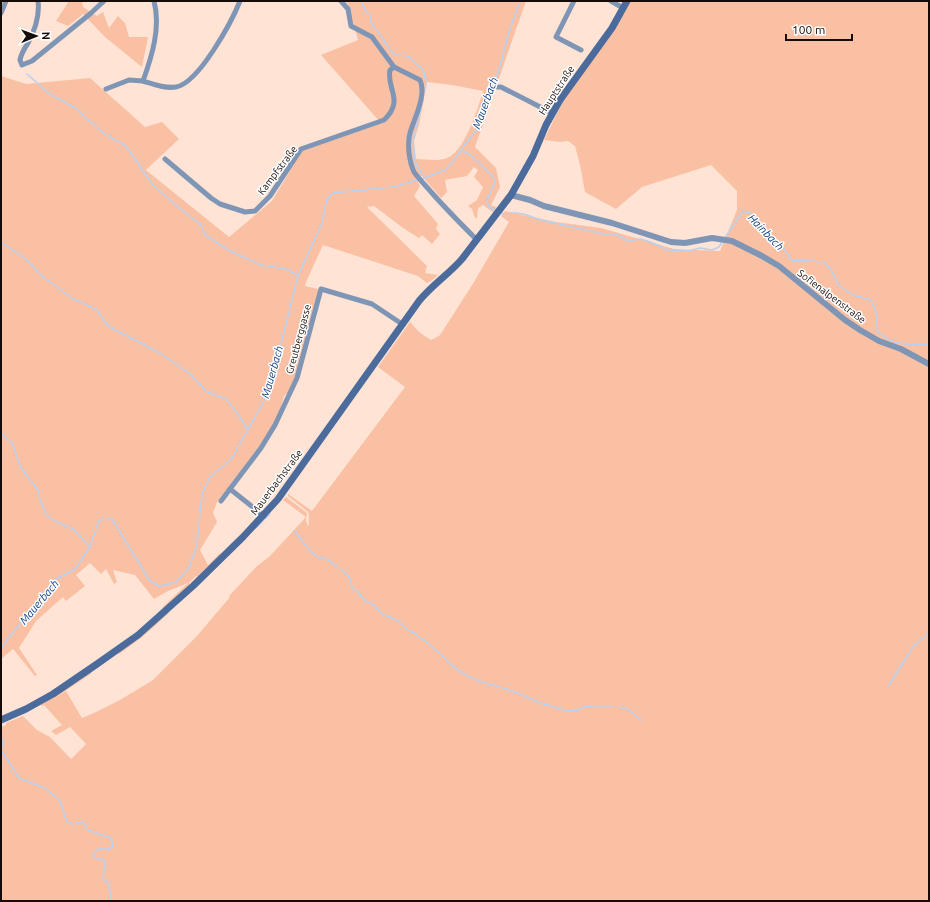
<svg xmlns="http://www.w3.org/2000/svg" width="930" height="902" font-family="Ubuntu,sans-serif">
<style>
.green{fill:#fac0a3;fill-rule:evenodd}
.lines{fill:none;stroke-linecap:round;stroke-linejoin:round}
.stream{stroke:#bad0ef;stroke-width:1.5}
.minor{stroke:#7e95b6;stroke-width:5}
.tertiary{stroke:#7e95b6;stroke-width:6}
.secondary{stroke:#4b6b9c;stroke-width:7}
.labels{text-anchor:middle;stroke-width:3;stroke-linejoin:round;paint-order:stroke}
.street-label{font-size:10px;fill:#160b06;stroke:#fff}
.water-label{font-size:11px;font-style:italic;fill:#0f4084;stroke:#fff}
</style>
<rect width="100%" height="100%" fill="#ffe3d4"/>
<g class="green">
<path d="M69,1H82L83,7L97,16L103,12L109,28L118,16L125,23L129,37H148L142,67L105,37L83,14L68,26L56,21Z"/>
<path d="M346,1H526L475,147L496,168L500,187L491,205L498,208L494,213L483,205L478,208L477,218H475L472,209L468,206L477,200L483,187L474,177L478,170L474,167L467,176L445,180L447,192L441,198L422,176L416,178L420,186L414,196L438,224L436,229L440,234L432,244L422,235L419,238L403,228L374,206L367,207L427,266L425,273L438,275L431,281L427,283L418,276L323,245L306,282L305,286L318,289V294L296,377L289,392L284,396C276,433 240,472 217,502L213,513L217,522L200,550L208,565L220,553L221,554L197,577L196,576L189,583L190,585L163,609L162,608L188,583L168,591L154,599L135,575L113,570L117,582L114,584L106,569L101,574L90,563L76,575L85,586L66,601L63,597L36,621L19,648L37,675L35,676L13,649L1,659V76L26,84L90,78L145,127L162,122L179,139L146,170L229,237L272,201L302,151L381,123L321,55L358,40L348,4ZM427,82L452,85L483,91C478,108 464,155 444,159C435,161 425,159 416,159L414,141L419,125Z"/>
<path d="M630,1H929V901H1V727L6,725V723L23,716L37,730L50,737L71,759L86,744L70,727L56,735L51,731L62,725L44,705L42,706L41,704L90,672L92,673L53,699L66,691L82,718L96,712L120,700L153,680L196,637L230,597L229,596L256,567L270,556L306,517L283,500L286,497L307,513L306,521L308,526L309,524C308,520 310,516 308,512L288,496V494L312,511L405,387L378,367L410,322L419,332L431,340L439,336L442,332L474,282L509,222L501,216L505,211L556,222L601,228L674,249L720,251L737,210V191L711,165L642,187L616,209L585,192L580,165L575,146L568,141L560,142L544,140L566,95Z"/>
<path d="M168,612L169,613L141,638L119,654L118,652Z"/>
</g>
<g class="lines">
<g class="stream">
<path d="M361,1L366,12L370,16C369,26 379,31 383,39C387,45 389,50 395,55L408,56L421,68L424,72L426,83L424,92"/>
<path d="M27,74L50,94L74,107L103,133L126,146L152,184L177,206L201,225L205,235L230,251L261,265L286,269L297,275"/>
<path d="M421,108L413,141L415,162L424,178"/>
<path d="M459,151L468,153L493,176L495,182L487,200L489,207L496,211"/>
<path d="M422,179L447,169L476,130L499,69L509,32L520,1"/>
<path d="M500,212L504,214L515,213L524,214L541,220L604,234H616L628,241L641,239L653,243L668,250L688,251L700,248L712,250L719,247L722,242"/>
<path d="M724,239L743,211L750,213L758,225L783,248L792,260L824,262L832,271L838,285L853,295L871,300L877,315V331C890,344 909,346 926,344L929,346"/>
<path d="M1,242L26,259L42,276L72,298L97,310L108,326L160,353L189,373L207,392L226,399L238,414L248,430"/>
<path d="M1,433L12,443L21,468L38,490L40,499L46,515L55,521L73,529L89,546"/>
<path d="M256,528L270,514"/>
<path d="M295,531C299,537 312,555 318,557C320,558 322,558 324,558C329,560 334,564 338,567"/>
<path d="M341,569L350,578L352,587L358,592L364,600L374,605L382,614L397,620L409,631L414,633L429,644L455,668L473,679L510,690L543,704L552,706L566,711L576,710L585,707L595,706H614"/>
<path d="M1,648L54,580L75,569L90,547L99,520L112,519L150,581L159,586L175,583L189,568L197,544L202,494L210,477L232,458L265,399L276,365L298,276L322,223L327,199L333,193L393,187L418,180"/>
<path d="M889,685L914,645L929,633"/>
<path d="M619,707L628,709L641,720"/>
<path d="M1,737L4,741L1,750L19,778L45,788L60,801L67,822L73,824L83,822L88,830L111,838L113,847L109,849H98L93,854L94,857L104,860C108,867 102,872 103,880H107C111,887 109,894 111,901"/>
</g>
<g class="minor">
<path d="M38,1C40,17 35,30 28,43C24,49 21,54 20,60L22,65L32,61L90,14L104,1"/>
<path d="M154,1C161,27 152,56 143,81C153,84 165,89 176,87C199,83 232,21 240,1"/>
<path d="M341,1L348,9L351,26L372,37L394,67L420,80C427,95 414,119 410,133C407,144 409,161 414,172C419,179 426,186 432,193C446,209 461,224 476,239"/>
<path d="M574,1L556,37L581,50"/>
<path d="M611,1L623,8"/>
<path d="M1,13L6,1"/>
<path d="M497,87H501L552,113"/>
<path d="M106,89L129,80L143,81"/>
<path d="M165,159L211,198L220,204L245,212L255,211L270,196L301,149L384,120C405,100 386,89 390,70L394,67"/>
<path d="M221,501L230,489"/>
<path d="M264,516L230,489L261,448L275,425L297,378L321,289L372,304L402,324"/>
</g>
<path class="tertiary" d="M511,195L530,200L544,206L612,223L671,242L685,243L712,238L732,241L762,256L779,266L845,320L860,330L879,341L901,349L929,364"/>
<path class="secondary" d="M1,720L26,709L53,694L97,664L138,635L193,586L243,537L278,499L419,301C432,285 449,274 462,259L511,195L533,156L546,125L560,100L612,28L627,1"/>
</g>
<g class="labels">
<g class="street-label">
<text transform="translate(556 90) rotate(-57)" y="4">Hauptstraße</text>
<text transform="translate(277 170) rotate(-53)" y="4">Kampfstraße</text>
<text transform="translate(832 296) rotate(37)" y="4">Sofienalpenstraße</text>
<text transform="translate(298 339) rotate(-75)" y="4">Greutberggasse</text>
<text transform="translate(276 482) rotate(-53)" y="4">Mauerbachstraße</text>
</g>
<g class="water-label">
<text transform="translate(485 103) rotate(-70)" y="4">Mauerbach</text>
<text transform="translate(766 232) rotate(46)" y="4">Hainbach</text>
<text transform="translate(272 372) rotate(-74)" y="4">Mauerbach</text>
<text transform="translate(39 602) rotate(-50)" y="4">Mauerbach</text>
</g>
</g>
<rect width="930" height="902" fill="none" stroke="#160b06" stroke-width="4"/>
<g transform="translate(36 36) rotate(89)" stroke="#ffffff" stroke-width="3" paint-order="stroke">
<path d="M0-3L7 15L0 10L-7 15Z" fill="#160b06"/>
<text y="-6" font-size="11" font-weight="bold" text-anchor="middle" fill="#160b06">N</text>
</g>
<path d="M786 34v6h66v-6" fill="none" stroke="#160b06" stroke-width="2"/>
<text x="792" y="34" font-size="12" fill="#160b06" stroke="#ffffff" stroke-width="3" paint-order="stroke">100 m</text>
</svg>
